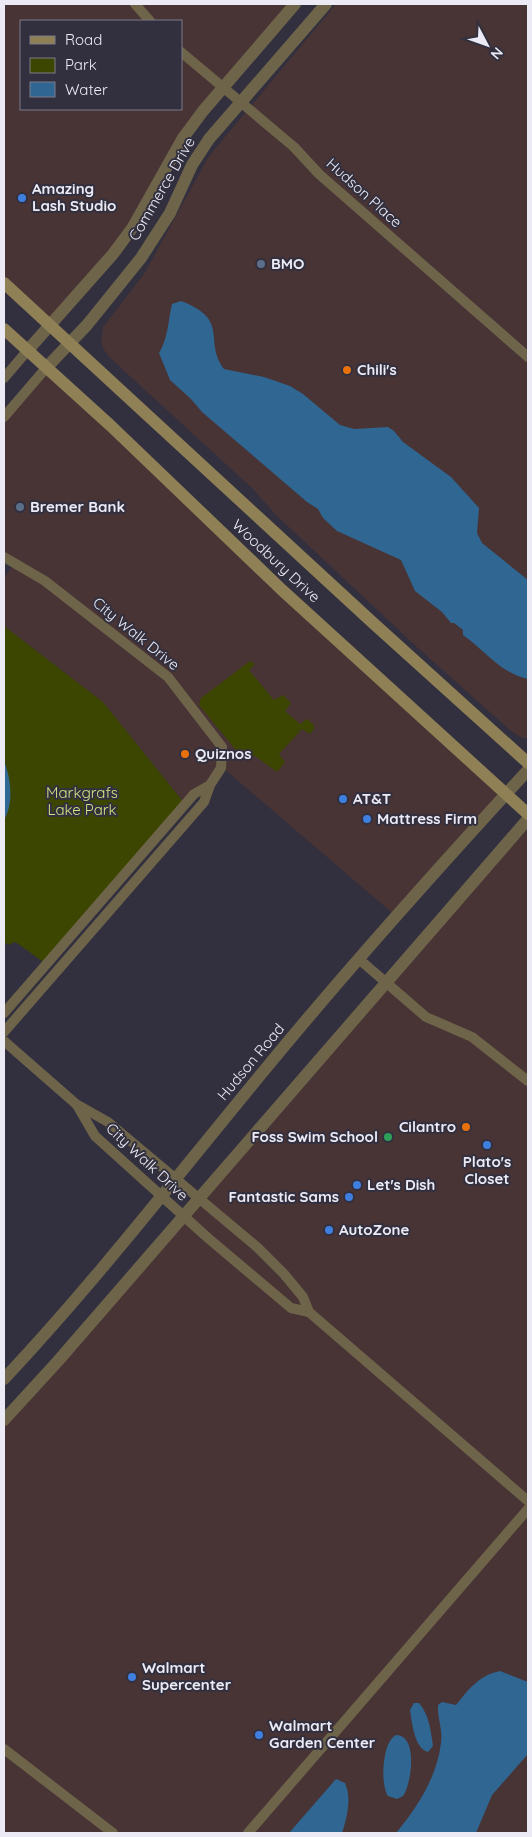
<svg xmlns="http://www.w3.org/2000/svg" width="532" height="1837" font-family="Quicksand,sans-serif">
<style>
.commercial{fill:#483335;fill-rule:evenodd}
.green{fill:#3d4600}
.water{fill:#306692}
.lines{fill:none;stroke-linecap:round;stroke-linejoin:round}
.minor{stroke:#6e644a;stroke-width:10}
.tertiary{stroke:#6e644a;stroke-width:12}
.secondary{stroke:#8f8056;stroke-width:12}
.shop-dot{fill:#3f7fe0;stroke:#32303f;stroke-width:2}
.service-dot{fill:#5c6f8a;stroke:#32303f;stroke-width:2}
.food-dot{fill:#e8710a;stroke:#32303f;stroke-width:2}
.leisure-dot{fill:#2e9e5b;stroke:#32303f;stroke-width:2}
.labels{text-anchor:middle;stroke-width:4;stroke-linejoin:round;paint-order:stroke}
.poi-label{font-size:15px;font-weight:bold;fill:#ecebf5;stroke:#32303f;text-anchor:start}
.street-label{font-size:15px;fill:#ecebf5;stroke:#32303f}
.park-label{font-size:15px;fill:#cfe284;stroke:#32303f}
</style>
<rect width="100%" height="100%" fill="#32303f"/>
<g class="commercial">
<path d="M4,4H295L203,111L145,206L51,326L4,283ZM21,21H181V109H21Z"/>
<path d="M336,4H528V739L520,737L510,730L418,648L276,515L252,488L109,357L103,348L101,341L103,327L144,274L209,156Z"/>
<path d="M46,368L506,794L397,917L222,767L185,804L103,702L4,626V578L15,563L4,557V417Z"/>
<path d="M528,819V1829L525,1833H4V1420Z"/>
</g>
<g class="green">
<path d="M4,626L103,702L185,804L46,964L17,943L13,942L10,945L7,943L4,946Z"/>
<path d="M250,661L255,664L249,670L274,700L283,695L291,703L285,711L300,724L307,719L314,725V729L310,734L302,729L279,754L285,762L277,772L255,756L236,750L199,705L201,698Z"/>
</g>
<g class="water">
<path d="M181,301C231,320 203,341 224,369L264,377L290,386L303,394L340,425L354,429L388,427L394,431L403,442L451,477L479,508L477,533L482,543L528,580V679C500,673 486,651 463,635V630L454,623H451L442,612L415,591L401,560L337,531L323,518L318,509L307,502L202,412L191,399L170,380L159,353C168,339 168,321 172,304Z"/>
<path d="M4,761C11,779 14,803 4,820Z"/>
<path d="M500,1671L528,1682V1754L492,1795L476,1833H396C417,1808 437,1777 441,1743C443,1730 437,1717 438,1705L442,1702L456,1705C468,1690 479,1675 500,1671Z"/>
<path d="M414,1703H419C429,1714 431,1732 433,1746L428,1752C414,1748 412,1722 410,1710Z"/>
<path d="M396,1735C418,1735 412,1783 403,1796L397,1799L388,1796C380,1784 382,1742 396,1735Z"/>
<path d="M336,1779L345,1783C352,1799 347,1817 342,1833H289Z"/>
</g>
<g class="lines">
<g class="minor">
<path d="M135,4L150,21"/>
<path d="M181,52L294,147L319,174L528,357"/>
<path d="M4,378L28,350"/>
<path d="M4,417L46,368"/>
<path d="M4,557L45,581L168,677L222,747L221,768L210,785L204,802L4,1032"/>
<path d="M360,960L426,1017L472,1037L528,1081"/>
<path d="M4,1013L194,794L210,785"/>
<path d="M4,1041L76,1104L108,1122L257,1247L284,1274L303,1297L309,1312L528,1501"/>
<path d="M77,1105L95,1136L208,1238L291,1308L309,1312"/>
<path d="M4,1749L113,1833"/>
<path d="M248,1833L528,1509"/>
</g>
<g class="tertiary">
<path d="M28,350L113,254L133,227L183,138L203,111L295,4"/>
<path d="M46,368L87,325L141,258L170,213L192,165L209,139L326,4"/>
<path d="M4,1379C97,1280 180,1172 267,1067C350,966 439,867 528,770"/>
<path d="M4,1420L58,1361L528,819"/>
</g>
<g class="secondary">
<path d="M4,283L372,622L528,763"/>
<path d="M4,329L111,426L282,590L528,814"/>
</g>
</g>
<g class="shop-dot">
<circle cx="22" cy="198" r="5"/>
<circle cx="343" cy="799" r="5"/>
<circle cx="367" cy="819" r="5"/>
<circle cx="487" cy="1145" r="5"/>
<circle cx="357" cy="1185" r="5"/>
<circle cx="349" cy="1197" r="5"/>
<circle cx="329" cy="1230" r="5"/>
<circle cx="132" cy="1677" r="5"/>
<circle cx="259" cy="1735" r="5"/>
</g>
<g class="service-dot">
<circle cx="261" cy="264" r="5"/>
<circle cx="20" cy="507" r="5"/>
</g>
<g class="food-dot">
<circle cx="347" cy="370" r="5"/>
<circle cx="185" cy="754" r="5"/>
<circle cx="466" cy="1127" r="5"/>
</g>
<circle class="leisure-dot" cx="388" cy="1137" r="5"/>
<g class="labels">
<g class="poi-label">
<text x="32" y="194">Amazing<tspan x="32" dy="17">Lash Studio</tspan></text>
<text x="271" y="269">BMO</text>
<text x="357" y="375">Chili's</text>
<text x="30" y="512">Bremer Bank</text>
<text x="195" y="759">Quiznos</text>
<text x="353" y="804">AT&amp;T</text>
<text x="377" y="824">Mattress Firm</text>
<text x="456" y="1132" text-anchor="end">Cilantro</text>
<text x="378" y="1142" text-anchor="end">Foss Swim School</text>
<text x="487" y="1167" text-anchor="middle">Plato's<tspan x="487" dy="17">Closet</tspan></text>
<text x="367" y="1190">Let's Dish</text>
<text x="339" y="1202" text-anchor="end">Fantastic Sams</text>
<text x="339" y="1235">AutoZone</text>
<text x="142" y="1673">Walmart<tspan x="142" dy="17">Supercenter</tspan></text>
<text x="269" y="1731">Walmart<tspan x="269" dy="17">Garden Center</tspan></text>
</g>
<g class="street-label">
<text transform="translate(162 189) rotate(-60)" y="5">Commerce Drive</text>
<text transform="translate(364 193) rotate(42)" y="5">Hudson Place</text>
<text transform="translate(276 561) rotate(43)" y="5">Woodbury Drive</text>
<text transform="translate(136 634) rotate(39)" y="5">City Walk Drive</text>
<text transform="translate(251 1062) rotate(-50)" y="5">Hudson Road</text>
<text transform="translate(147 1162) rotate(43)" y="5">City Walk Drive</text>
</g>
<g class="park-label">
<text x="82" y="798">Markgrafs<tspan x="82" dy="17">Lake Park</tspan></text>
</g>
</g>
<rect width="532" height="1837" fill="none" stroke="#ecebf5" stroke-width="10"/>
<rect x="20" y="20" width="162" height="90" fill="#32303f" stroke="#7c7b88"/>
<rect x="30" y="36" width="25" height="8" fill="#8f8056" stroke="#7c7b88"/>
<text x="65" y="45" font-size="15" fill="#ecebf5">Road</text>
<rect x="30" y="58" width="25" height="15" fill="#3d4600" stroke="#7c7b88"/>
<text x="65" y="70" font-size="15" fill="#ecebf5">Park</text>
<rect x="30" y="82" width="25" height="15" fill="#306692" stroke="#7c7b88"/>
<text x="65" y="95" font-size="15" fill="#ecebf5">Water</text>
<g transform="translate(487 45) rotate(131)" stroke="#32303f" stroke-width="4" paint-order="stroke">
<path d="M0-4L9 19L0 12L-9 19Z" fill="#ecebf5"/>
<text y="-8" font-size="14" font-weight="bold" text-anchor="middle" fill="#ecebf5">N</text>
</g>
</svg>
